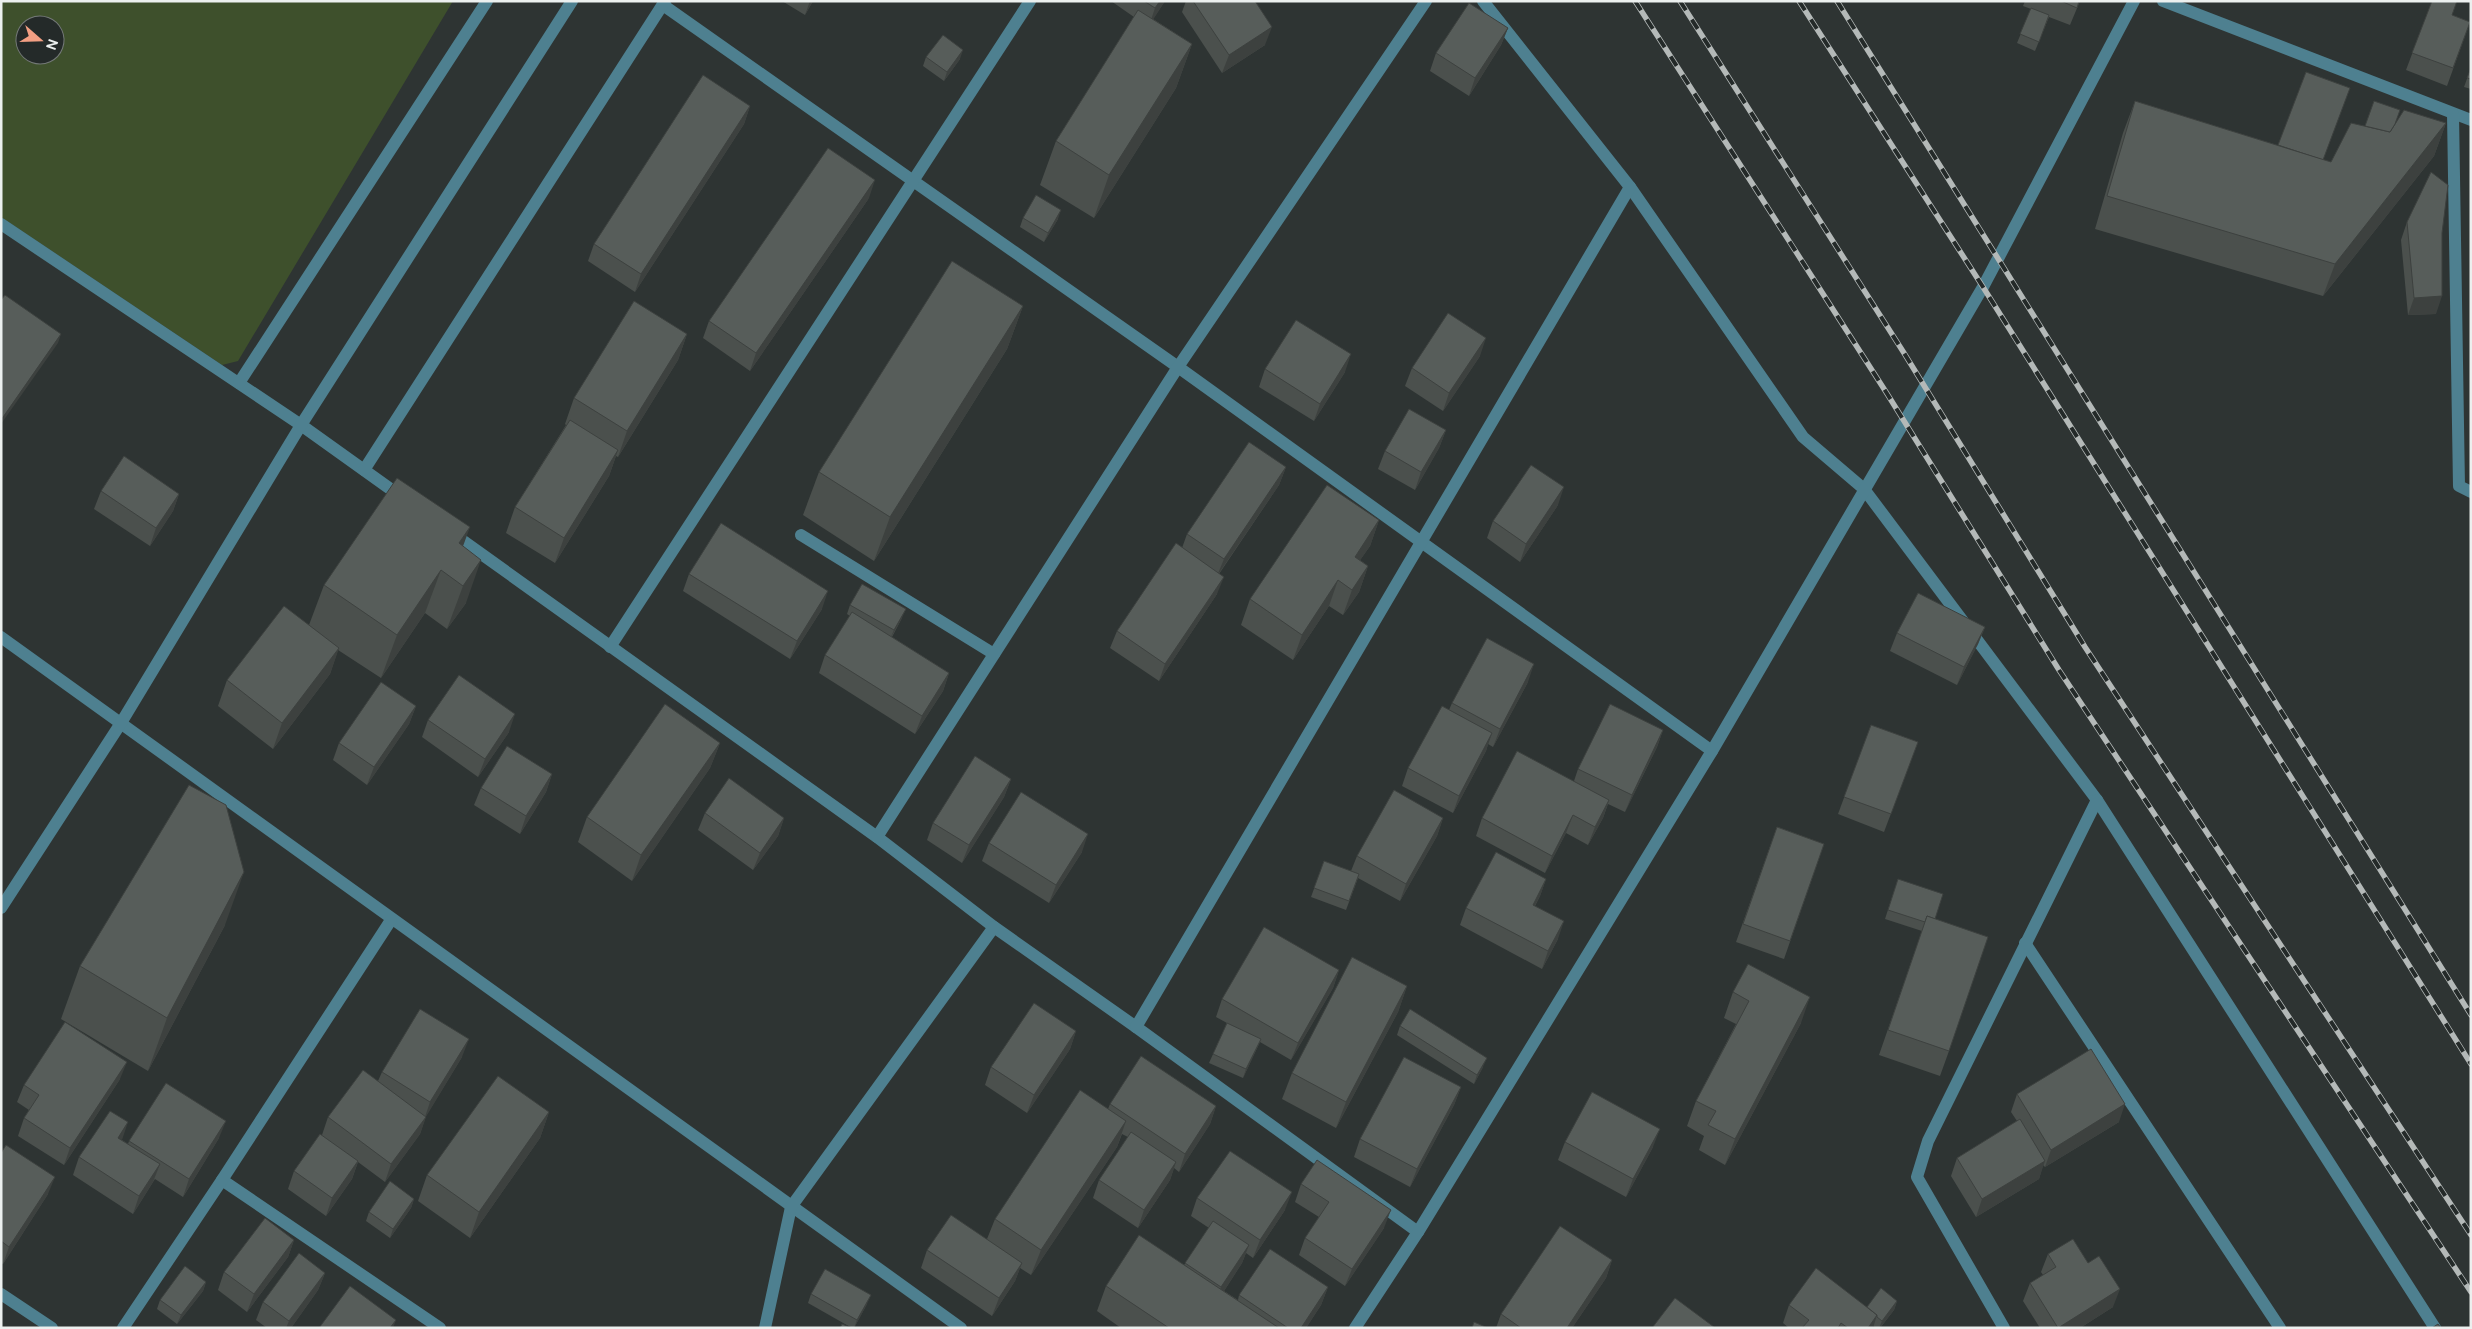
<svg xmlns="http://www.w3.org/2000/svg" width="2472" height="1329" font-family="'DM Sans',sans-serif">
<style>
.green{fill:#3e502c;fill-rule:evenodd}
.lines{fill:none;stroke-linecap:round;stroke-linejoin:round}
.minor{stroke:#4e8090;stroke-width:12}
.rail-casing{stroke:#b4b9b8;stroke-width:5.5}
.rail{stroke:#242a29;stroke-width:4;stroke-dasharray:11;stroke-linecap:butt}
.wall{fill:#4b504d}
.shaded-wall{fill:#3d413f}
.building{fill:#575d5a;stroke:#3d413f}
</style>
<rect width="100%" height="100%" fill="#2e3433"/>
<path class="green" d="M1,1H453L238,361L222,365L1,217ZM25,25H55V55H25Z"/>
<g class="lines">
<g class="minor">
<path d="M1483,1L1630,187L1803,437L1864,489L2097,800L2435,1328"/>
<path d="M2163,1L2471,120"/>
<path d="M663,5L1178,367L1712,751"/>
<path d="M2453,114L2459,486L2471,492"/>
<path d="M1,224L301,425L403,498"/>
<path d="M239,383L487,1"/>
<path d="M364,470L665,1"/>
<path d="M452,533L877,837L994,927L1136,1027L1418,1232"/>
<path d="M801,535L994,654"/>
<path d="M1,637L961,1328"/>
<path d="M610,647L1030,1"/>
<path d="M877,837L1178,367L1426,1"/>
<path d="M1,908L121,723L301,425L572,1"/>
<path d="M2025,943L2280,1328"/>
<path d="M1136,1027L1630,187"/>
<path d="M222,1180L440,1328"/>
<path d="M1,1294L52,1328"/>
<path d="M123,1328L222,1180L391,920"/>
<path d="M765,1328L791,1207L994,927"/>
<path d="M1355,1328L1418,1232L1712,751L1983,287L2134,1"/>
<path d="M2004,1328L1917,1177L1928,1141L2097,800"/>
</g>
<g class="rail-casing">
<g id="rail">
<path d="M1635,1L1886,392L2059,670L2471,1292"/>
<path d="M1680,1L1904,353L2085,647L2471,1235"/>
<path d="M1799,1L1983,287L2471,1064"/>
<path d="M1837,1L2471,1015"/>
</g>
</g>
<use href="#rail" class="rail"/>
</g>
<g class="wall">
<path d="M782,1H813L805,15Z"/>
<path d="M1111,1H1165L1153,19L1192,44L1176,88L1094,218L1040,185L1056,141L1134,17Z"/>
<path d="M1186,1H1255L1265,45L1222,73L1182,12Z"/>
<path d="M2025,1H2080L2070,25L2049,17L2035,51L2017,43L2031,9L2023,6Z"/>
<path d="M2432,1L2452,15L2470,22L2447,86L2406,70Z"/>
<path d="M1508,28L1501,45L1469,96L1430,71L1436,53Z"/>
<path d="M926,57L960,59L944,81L923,66Z"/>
<path d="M2471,68V89L2464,87Z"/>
<path d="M2306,72L2323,160L2331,162L2365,126L2395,124L2446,123L2434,156L2323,296L2095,229L2123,133L2135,101L2278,146Z"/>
<path d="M750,106L744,124L635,292L588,261L594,244Z"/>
<path d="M869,198L750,371L703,338L709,321Z"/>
<path d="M1023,218L1058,219L1044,242L1020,227Z"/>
<path d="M2407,222L2442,233L2436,314L2408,315L2401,240Z"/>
<path d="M1023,306L1007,349L874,561L803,515L819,472Z"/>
<path d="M687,334L678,360L618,457L616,456L609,476L555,563L506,533L515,507L566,425L565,424L574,398Z"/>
<path d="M1480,356L1443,411L1405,386L1412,368Z"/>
<path d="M1265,369L1345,372L1314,421L1259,387Z"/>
<path d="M1446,430L1439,448L1415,490L1378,469L1385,451Z"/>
<path d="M1286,467L1279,485L1219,574L1217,594L1159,681L1110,648L1117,631L1182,548L1187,534Z"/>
<path d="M101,491L179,494L173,511L150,546L94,509Z"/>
<path d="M1558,505L1520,562L1487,538L1493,521Z"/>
<path d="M1379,520L1370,546L1360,560L1368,566L1359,592L1343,615L1329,606L1293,660L1241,625L1250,599Z"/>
<path d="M463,546L466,603L447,629L425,613L381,678L338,650L330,674L273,749L218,706L227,680L309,625L324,585Z"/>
<path d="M689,574L822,609L790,659L683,591Z"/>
<path d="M850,605L902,618L892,637L949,673L943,691L915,734L819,673L825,655L850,616L847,614Z"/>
<path d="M1985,627L1978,644L1957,685L1890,651L1897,633Z"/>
<path d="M1528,682L1493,747L1488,744L1486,751L1453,813L1402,786L1408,768L1449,710L1452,703Z"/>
<path d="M416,706L409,724L367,785L333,760L339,743Z"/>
<path d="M428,720L509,732L478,777L422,737Z"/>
<path d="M1871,725L1918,742L1884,832L1838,814Z"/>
<path d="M1663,730L1657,747L1625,812L1608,804L1603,818L1588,845L1566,833L1545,873L1476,836L1482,818L1574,781L1578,769Z"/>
<path d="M720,743L710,768L632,881L578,842L587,817Z"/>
<path d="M552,774L546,792L520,834L474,805L481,788Z"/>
<path d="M1011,779L1004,797L962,863L927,840L933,823Z"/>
<path d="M705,813L784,818L778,836L753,870L698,830Z"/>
<path d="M1443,818L1437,836L1400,901L1358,878L1346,910L1311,897L1324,861L1351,871L1357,856Z"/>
<path d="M1777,827L1824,844L1784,959L1736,942Z"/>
<path d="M989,843L1082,852L1049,903L982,861Z"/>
<path d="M1546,879L1540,896L1535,906L1558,939L1542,969L1460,925L1466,908Z"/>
<path d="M1898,879L1935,919L1949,1051L1940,1076L1879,1055L1922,931L1885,919Z"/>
<path d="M225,925L148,1071L61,1019L80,966Z"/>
<path d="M1339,970L1333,988L1291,1060L1260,1042L1243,1078L1209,1063L1227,1023L1216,1017L1222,999Z"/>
<path d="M1407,986L1398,1012L1336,1128L1282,1099L1292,1073Z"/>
<path d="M1733,992L1801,1023L1725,1165L1699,1150L1704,1136L1687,1126L1696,1101L1736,1024L1724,1018Z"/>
<path d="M1400,1026L1483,1067L1474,1084L1397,1035Z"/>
<path d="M1076,1031L1070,1049L1027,1113L985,1085L991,1067Z"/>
<path d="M462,1057L426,1116L420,1134L385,1182L358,1162L352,1179L326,1216L288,1189L294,1171L322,1135L328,1117L378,1081L382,1072Z"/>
<path d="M120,1079L64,1165L18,1136L24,1118L29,1110L17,1102L24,1085Z"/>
<path d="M1461,1087L1454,1105L1410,1187L1354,1157L1360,1139Z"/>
<path d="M2017,1094L2119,1122L2045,1167L2043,1165L2039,1179L1976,1217L1951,1176L1957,1158L2017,1121L2011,1112Z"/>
<path d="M1110,1104L1216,1106L1210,1124L1179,1172L1174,1168L1170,1180L1138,1228L1093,1198L1099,1180L1128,1137L1122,1134L1117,1147L1031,1275L1020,1268L1015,1281L992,1316L921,1268L927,1250L987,1239L995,1219L1108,1109Z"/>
<path d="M549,1112L540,1138L470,1238L418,1201L427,1175Z"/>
<path d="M219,1138L183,1197L155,1179L153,1182L133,1214L73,1175L79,1157L122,1140L128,1144L129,1141Z"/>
<path d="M1565,1142L1653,1147L1626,1197L1558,1160Z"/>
<path d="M1,1153L48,1194L3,1264L1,1263Z"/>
<path d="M1301,1184L1384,1228L1345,1286L1299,1255L1305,1238L1319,1217L1295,1202Z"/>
<path d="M1197,1198L1285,1210L1253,1258L1246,1253L1242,1263L1224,1291L1238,1300L1239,1295L1328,1287L1321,1305L1306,1328H1121L1097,1311L1106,1286L1184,1265L1209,1228L1191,1216Z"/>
<path d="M414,1199L411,1208L390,1238L366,1221L369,1212Z"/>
<path d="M294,1240L288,1257L247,1312L218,1290L224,1272Z"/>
<path d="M2048,1254L2113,1307L2080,1328H2040L2023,1301L2030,1283L2043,1275L2041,1272Z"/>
<path d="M1612,1260L1606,1278L1572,1328H1496L1501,1314Z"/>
<path d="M325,1273L318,1290L291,1328H267L256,1320L263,1302Z"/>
<path d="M206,1282L203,1291L177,1324L157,1309L160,1300Z"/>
<path d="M811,1294L867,1304L854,1328H852L808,1303Z"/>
<path d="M1897,1301L1894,1310L1880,1328H1876L1873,1326V1328H1789L1783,1323L1789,1305L1867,1307Z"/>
</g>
<g class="shaded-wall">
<path d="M810,1H813L805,15Z"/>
<path d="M1160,1H1165L1149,26L1155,8Z"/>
<path d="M1272,27L1265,45L1222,73L1229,55Z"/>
<path d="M1508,28L1501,45L1469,96L1475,78Z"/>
<path d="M1192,44L1176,88L1094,218L1109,175Z"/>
<path d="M963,50L960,59L944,81L947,72Z"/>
<path d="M750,106L744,124L635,292L641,274Z"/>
<path d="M2446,123L2434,156L2323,296L2335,264Z"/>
<path d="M875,180L869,198L750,371L756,353Z"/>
<path d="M1061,210L1058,219L1044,242L1048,233Z"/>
<path d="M2442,296L2436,314L2408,315L2414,298Z"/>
<path d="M1023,306L1007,349L874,561L890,517Z"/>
<path d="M61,334L58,343L1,424V420Z"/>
<path d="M687,334L678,360L618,457L627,431Z"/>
<path d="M1486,338L1480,356L1443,411L1449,393Z"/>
<path d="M1351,354L1345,372L1314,421L1320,404Z"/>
<path d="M1446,430L1439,448L1415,490L1421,472Z"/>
<path d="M618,450L609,476L555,563L564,538Z"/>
<path d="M1286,467L1279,485L1217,576L1224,559Z"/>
<path d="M1564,487L1558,505L1520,562L1526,544Z"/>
<path d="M179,494L173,511L150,546L156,528Z"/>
<path d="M1379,520L1370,546L1345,582L1355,557Z"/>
<path d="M470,527L454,571L459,543Z"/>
<path d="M481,560L466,603L447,629L463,586Z"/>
<path d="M1368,566L1359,592L1343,615L1352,590Z"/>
<path d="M441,570L425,613L381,678L397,635Z"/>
<path d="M1224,577L1217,594L1159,681L1165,664Z"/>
<path d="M1338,580L1329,606L1293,660L1302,635Z"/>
<path d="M828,591L822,609L790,659L797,641Z"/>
<path d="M906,609L902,618L890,639L894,630Z"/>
<path d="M1985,627L1978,644L1957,685L1964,667Z"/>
<path d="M339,648L330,674L273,749L282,723Z"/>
<path d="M1534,664L1528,682L1493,747L1500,729Z"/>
<path d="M949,673L943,691L915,734L922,716Z"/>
<path d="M416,706L409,724L367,785L374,767Z"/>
<path d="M515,714L509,732L478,777L485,759Z"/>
<path d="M1663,730L1657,747L1625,812L1632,795Z"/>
<path d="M1492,733L1486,751L1453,813L1459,796Z"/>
<path d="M720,743L710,768L632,881L641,855Z"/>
<path d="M552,774L546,792L520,834L526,816Z"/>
<path d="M1011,779L1004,797L962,863L969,845Z"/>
<path d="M1609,800L1603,818L1588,845L1595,827Z"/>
<path d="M1573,815L1566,833L1545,873L1552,856Z"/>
<path d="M784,818L778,836L753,870L760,853Z"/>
<path d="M1443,818L1437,836L1400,901L1406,884Z"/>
<path d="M1088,834L1082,852L1049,903L1056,885Z"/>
<path d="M244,872L225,925L148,1071L167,1018Z"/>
<path d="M1546,879L1540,896L1526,922L1533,905Z"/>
<path d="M1564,921L1558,939L1542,969L1548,951Z"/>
<path d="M1339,970L1333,988L1291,1060L1298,1043Z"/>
<path d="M1407,986L1398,1012L1336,1128L1346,1102Z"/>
<path d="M1810,997L1801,1023L1725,1165L1735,1139Z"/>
<path d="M1076,1031L1070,1049L1027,1113L1034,1095Z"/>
<path d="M469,1039L462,1057L424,1120L430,1102Z"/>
<path d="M1261,1039L1257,1048L1243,1078L1246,1069Z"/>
<path d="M1487,1058L1483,1067L1474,1084L1477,1075Z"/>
<path d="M127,1062L120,1079L64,1165L70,1148Z"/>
<path d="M1461,1087L1454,1105L1410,1187L1417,1169Z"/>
<path d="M2125,1104L2119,1122L2045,1167L2051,1150Z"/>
<path d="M1216,1106L1210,1124L1179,1172L1185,1154Z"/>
<path d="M549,1112L540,1138L470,1238L479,1212Z"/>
<path d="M426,1117L420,1134L385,1182L391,1164Z"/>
<path d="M226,1121L219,1138L183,1197L189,1179Z"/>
<path d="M1126,1121L1117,1147L1031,1275L1041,1250Z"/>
<path d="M128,1122L122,1140L118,1138Z"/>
<path d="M1660,1129L1653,1147L1626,1197L1633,1179Z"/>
<path d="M358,1161L352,1179L326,1216L332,1198Z"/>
<path d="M2045,1161L2039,1179L1976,1217L1982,1199Z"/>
<path d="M1176,1162L1170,1180L1138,1228L1144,1210Z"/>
<path d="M160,1164L153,1182L133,1214L139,1196Z"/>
<path d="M55,1177L48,1194L3,1264L9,1247Z"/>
<path d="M1292,1192L1285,1210L1253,1258L1260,1240Z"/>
<path d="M414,1199L411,1208L390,1238L393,1229Z"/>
<path d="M1391,1210L1384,1228L1345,1286L1352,1269Z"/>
<path d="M294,1240L288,1257L247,1312L254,1294Z"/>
<path d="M1249,1245L1242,1263L1215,1305L1221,1287Z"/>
<path d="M1612,1260L1606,1278L1572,1328H1567Z"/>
<path d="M1022,1263L1015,1281L992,1316L999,1298Z"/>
<path d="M325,1273L318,1290L291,1328H286L289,1321Z"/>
<path d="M206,1282L203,1291L177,1324L181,1315Z"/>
<path d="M1328,1287L1321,1305L1306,1328H1301Z"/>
<path d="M2120,1289L2113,1307L2080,1328H2058Z"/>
<path d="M871,1295L867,1304L854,1328L857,1320Z"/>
<path d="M1897,1301L1894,1310L1880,1328H1879L1882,1321Z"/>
<path d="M1877,1315L1873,1328H1868Z"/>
<path d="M396,1320L393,1328H390Z"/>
</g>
<g class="building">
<path d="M1144,1H1160L1155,8Z"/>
<path d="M1193,1H1255L1272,27L1229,55Z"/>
<path d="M2061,1H2079L2077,8Z"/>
<path d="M2432,1H2457L2452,15L2470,22L2453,68L2412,53Z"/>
<path d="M1469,3L1508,28L1475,78L1436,53Z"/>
<path d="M2031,8L2049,15L2039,42L2020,34Z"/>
<path d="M1138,10L1192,44L1109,175L1056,141Z"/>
<path d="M943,35L963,50L947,72L926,57Z"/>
<path d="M2471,68V79L2467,78Z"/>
<path d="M2306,72L2350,88L2323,160L2278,145Z"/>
<path d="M703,75L750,106L641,274L594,244Z"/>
<path d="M2135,101L2331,162L2351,123L2390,132L2404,110L2446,123L2335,264L2107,196Z"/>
<path d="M2374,101L2400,110L2395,124L2390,132L2365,126Z"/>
<path d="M828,148L875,180L756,353L709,321Z"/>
<path d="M2431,172L2448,185L2442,233V296L2414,298L2407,222Z"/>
<path d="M1036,195L1061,210L1048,233L1023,218Z"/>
<path d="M952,261L1023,306L890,517L819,472Z"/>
<path d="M5,295L61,334L1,420V300Z"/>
<path d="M634,301L687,334L627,431L574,398Z"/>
<path d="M1448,313L1486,338L1449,393L1412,368Z"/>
<path d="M1296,320L1351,354L1320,404L1265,369Z"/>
<path d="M1409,409L1446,430L1421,472L1385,451Z"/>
<path d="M570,420L618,450L564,538L515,507Z"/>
<path d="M1249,442L1286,467L1224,559L1187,534Z"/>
<path d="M124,456L179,494L156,528L101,491Z"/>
<path d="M1531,465L1564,487L1526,544L1493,521Z"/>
<path d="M397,478L470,527L459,543L481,560L463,586L441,570L397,635L324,585Z"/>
<path d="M1327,485L1379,520L1355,557L1368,566L1352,590L1338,580L1302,635L1250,599Z"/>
<path d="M721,523L828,591L797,641L689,574Z"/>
<path d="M1176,543L1224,577L1165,664L1117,631Z"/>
<path d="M862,584L906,609L894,630L850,605Z"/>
<path d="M1918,593L1985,627L1964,667L1897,633Z"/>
<path d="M284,606L339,648L282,723L227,680Z"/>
<path d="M852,612L949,673L922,716L825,655Z"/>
<path d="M1487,638L1534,664L1500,729L1452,703Z"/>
<path d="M459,675L515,714L485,759L428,720Z"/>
<path d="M381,682L416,706L374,767L339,743Z"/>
<path d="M665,704L720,743L641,855L587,817Z"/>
<path d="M1610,704L1663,730L1632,795L1578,769Z"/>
<path d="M1442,706L1492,733L1459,796L1408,768Z"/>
<path d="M1871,725L1918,742L1891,814L1844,797Z"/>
<path d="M507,746L552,774L526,816L481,788Z"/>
<path d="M1517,751L1609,800L1595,827L1573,815L1552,856L1482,818Z"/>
<path d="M975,756L1011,779L969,845L933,823Z"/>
<path d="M729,778L784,818L760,853L705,813Z"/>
<path d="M189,785L226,805L244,872L167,1018L80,966Z"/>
<path d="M1394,790L1443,818L1406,884L1357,856Z"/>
<path d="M1021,792L1088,834L1056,885L989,843Z"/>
<path d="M1777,827L1824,844L1790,941L1743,924Z"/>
<path d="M1496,852L1546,879L1533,905L1564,921L1548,951L1466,908Z"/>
<path d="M1324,861L1359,874L1349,901L1314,888Z"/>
<path d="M1898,879L1943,894L1935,919L1927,916L1925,922L1888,910Z"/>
<path d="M1927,916L1988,937L1949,1051L1888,1030Z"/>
<path d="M1264,927L1339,970L1298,1043L1222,999Z"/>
<path d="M1352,957L1407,986L1346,1102L1292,1073Z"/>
<path d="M1748,964L1810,997L1735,1139L1708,1125L1716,1111L1696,1101L1749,1001L1733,992Z"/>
<path d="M1034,1003L1076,1031L1034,1095L991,1067Z"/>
<path d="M420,1009L469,1039L430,1102L382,1072Z"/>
<path d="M1410,1009L1487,1058L1477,1075L1400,1026Z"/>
<path d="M65,1022L127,1062L70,1148L24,1118L39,1095L24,1085Z"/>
<path d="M1227,1023L1261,1039L1246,1069L1213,1054Z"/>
<path d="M2091,1049L2125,1104L2051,1150L2017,1094Z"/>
<path d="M1141,1056L1216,1106L1185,1154L1110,1104Z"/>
<path d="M1404,1057L1461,1087L1417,1169L1360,1139Z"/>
<path d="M363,1070L426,1117L391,1164L328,1117Z"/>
<path d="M498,1076L549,1112L479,1212L427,1175Z"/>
<path d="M166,1083L226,1121L189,1179L129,1141Z"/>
<path d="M1080,1090L1126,1121L1041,1250L995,1219Z"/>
<path d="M1592,1092L1660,1129L1633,1179L1565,1142Z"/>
<path d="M110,1111L128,1122L118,1138L160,1164L139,1196L79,1157Z"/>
<path d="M2020,1119L2045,1161L1982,1199L1957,1158Z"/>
<path d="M1131,1132L1176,1162L1144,1210L1099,1180Z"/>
<path d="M320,1134L358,1161L332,1198L294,1171Z"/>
<path d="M6,1145L55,1177L9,1247L1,1241V1153Z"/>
<path d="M1230,1151L1292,1192L1260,1240L1197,1198Z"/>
<path d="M1317,1160L1391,1210L1352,1269L1305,1238L1329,1202L1301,1184Z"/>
<path d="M390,1181L414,1199L393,1229L369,1212Z"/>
<path d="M951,1215L1022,1263L999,1298L927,1250Z"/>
<path d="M265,1218L294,1240L254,1294L224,1272Z"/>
<path d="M1213,1221L1249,1245L1221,1287L1185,1263Z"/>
<path d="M1560,1226L1612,1260L1567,1328H1521L1501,1314Z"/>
<path d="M1139,1235L1279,1328H1169L1106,1286Z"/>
<path d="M2073,1239L2088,1263L2099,1256L2120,1289L2058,1328L2030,1283L2056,1267L2048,1254Z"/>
<path d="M1270,1249L1328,1287L1301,1328H1288L1239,1295Z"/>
<path d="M299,1253L325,1273L289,1321L263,1302Z"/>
<path d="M185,1266L206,1282L181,1315L160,1300Z"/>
<path d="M1816,1268L1877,1315L1868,1328H1848L1841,1323L1838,1328H1802L1809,1320L1789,1305Z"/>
<path d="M825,1269L871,1295L857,1320L811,1294Z"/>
<path d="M350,1286L396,1320L390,1328H319Z"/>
<path d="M1881,1288L1897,1301L1882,1321L1877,1317V1315L1867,1307Z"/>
<path d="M1675,1298L1714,1327V1328H1652Z"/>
<path d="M1474,1322L1488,1328H1472Z"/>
<path d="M842,1324L852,1328H840Z"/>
<path d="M2438,1324L2441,1328H2432Z"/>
</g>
<rect width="2472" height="1329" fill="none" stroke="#ecf0ef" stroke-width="5"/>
<g transform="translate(40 40) rotate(110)"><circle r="24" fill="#242a29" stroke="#747978"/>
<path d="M0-4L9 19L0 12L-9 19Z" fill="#f39f83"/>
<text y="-8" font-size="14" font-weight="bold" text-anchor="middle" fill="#ecf0ef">N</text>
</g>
</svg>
